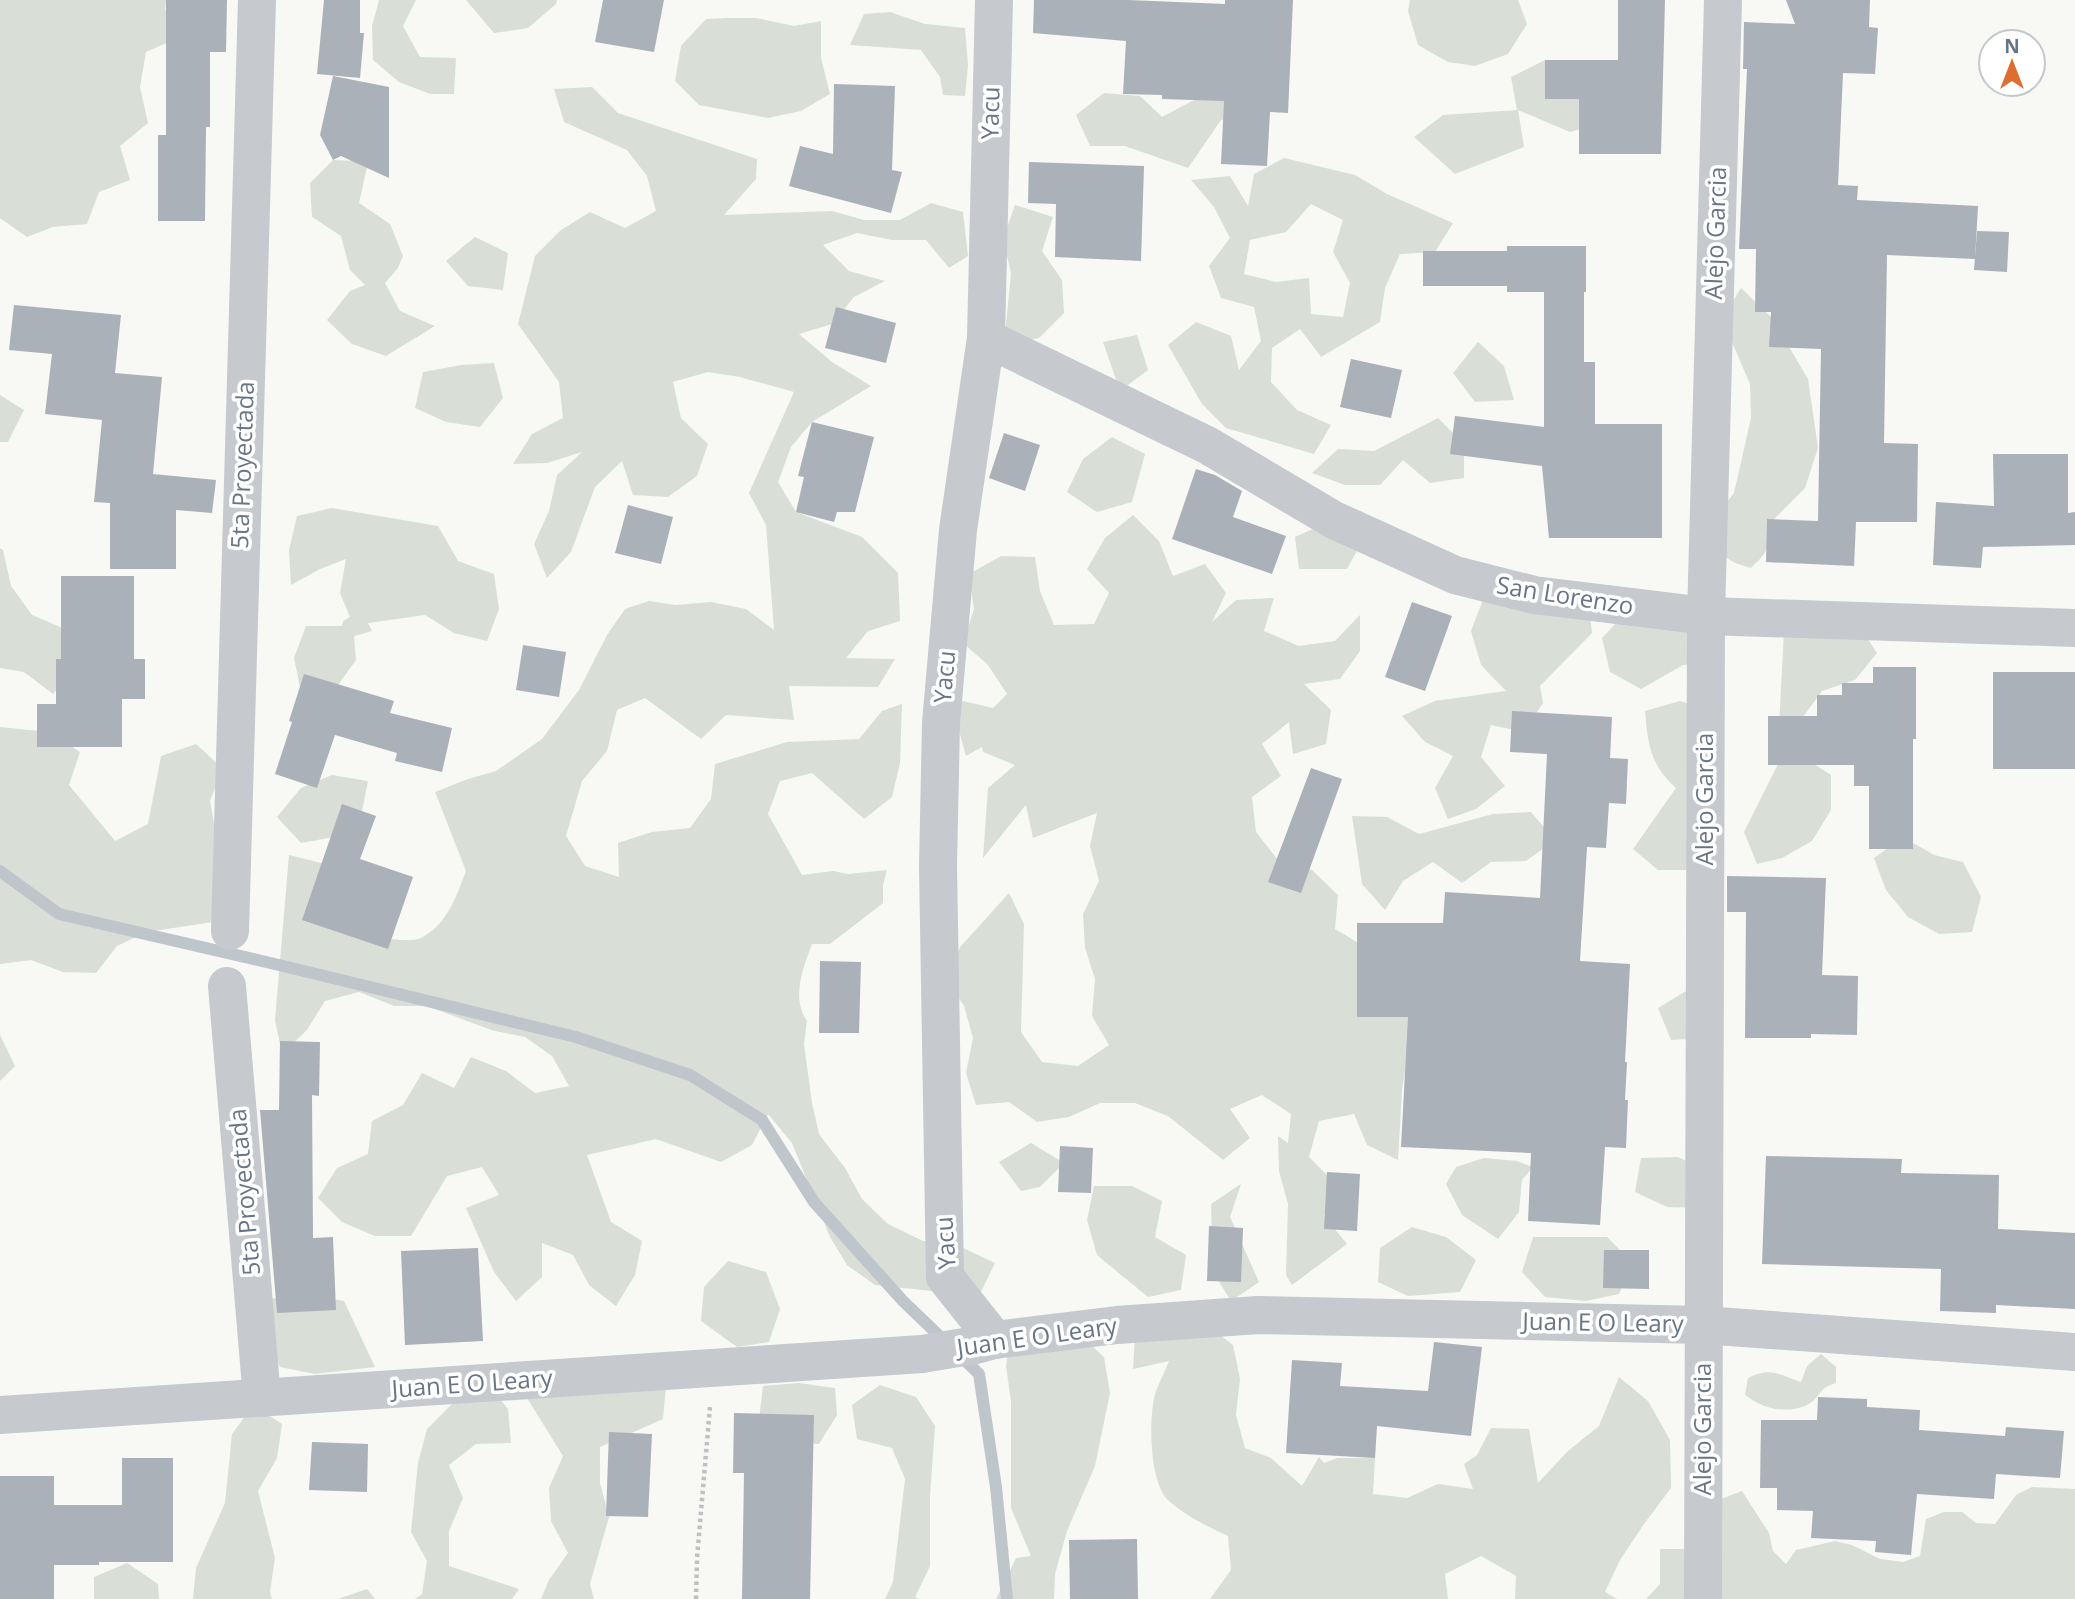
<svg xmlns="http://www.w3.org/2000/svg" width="2075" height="1599" font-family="'Open Sans',sans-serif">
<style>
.green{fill:#d9dfd6;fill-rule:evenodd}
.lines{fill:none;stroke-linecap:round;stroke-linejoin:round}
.stream{stroke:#bec6cc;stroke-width:12}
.building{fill:#aab1b8}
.path{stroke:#bec0c2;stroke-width:4.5;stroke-dasharray:3.5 3.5;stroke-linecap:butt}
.minor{stroke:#c6c9cd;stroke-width:38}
.labels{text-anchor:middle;stroke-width:7;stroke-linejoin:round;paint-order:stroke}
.street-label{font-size:24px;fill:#687585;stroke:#fff}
</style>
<rect width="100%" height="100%" fill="#f8f8f5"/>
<g class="green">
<path d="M0,0H166L165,9L178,38L146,52L140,87L148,123L120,146L130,180L99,192L87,224L53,227L27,237L0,218Z"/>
<path d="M379,0H416L403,26L420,57L456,58L454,94H430L399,82L373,60L372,26Z"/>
<path d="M466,0H557L556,4L528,28L494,33Z"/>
<path d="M1410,0H1518L1527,24L1508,54L1475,66L1448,62L1418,45L1408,11Z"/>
<path d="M890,12L925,24L965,28L968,65L965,96L943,95L940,77L921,50L850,45L864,14Z"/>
<path d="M728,18H756L794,26L821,21V58L830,94L801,111L768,118L699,105L675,81L681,46L706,19Z"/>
<path d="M1545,60L1579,65L1604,123L1570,132L1518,110L1524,147L1455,174L1414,137L1443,115L1517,110L1511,77Z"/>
<path d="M592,87L618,113L757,159L756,179L724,215L832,211L864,220H900L931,203L963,212L968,256L949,268L926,240H892L857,233L823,245L849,271L885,281L854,297L832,324L799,334L832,362L871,386L812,422L791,447L778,482L796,512L862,537L898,573L900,621L868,631L846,658L895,659L878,687L789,686L794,720L726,715L701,739L645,698L617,710L607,751L582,781L566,836L585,866L619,877L618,843L652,832L690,828L711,799L715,764L787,742L859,739L882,711L902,704L900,763L892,797L864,819L812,773L780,781L768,814L802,875L833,871L848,874L887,870L883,885V903L830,944H812C803,968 791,998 807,1021L804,1044L812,1103L819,1134L845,1168L862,1199L888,1224L923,1241L959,1246L995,1263L979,1296L875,1285L847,1265L830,1237L792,1143L768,1114L752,1145L721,1162L656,1139L587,1155L611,1222L642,1241L635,1275L616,1306L589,1285L573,1255L542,1243V1277L516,1301L494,1272L466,1208L499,1195L482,1167L447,1176L411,1236H375L342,1222L318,1198L337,1168L368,1154L372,1121L403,1105L422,1073L454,1088L471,1057L506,1071L535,1093L569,1086L552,1056L525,1037L491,1030L427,1006H394L359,992L325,1001L307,1030L282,1054L275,1020L289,855L325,864L383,939C394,939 412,942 421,938C447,925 457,895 466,871L435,792L465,780L496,771L542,739L579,690L607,635L625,609L649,601L675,605L711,602L746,609L774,630L766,525L749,493L794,392L740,377L708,372L673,382L681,418L708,444L697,476L668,497L633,495L622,461L595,487L571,552L547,578L534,544L549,511L557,475L582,452L547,463L513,464L532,434L563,418L559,382L518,324L535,256L561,230L590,212L625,228L656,211L647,176L627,150L564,122L554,89Z"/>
<path d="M1104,93L1140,96L1162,117L1196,99L1231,93L1259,110L1221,120L1188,168L1125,146H1090L1076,115Z"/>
<path d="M1284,158L1355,175L1387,194L1453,223L1435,252L1400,254L1385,288L1380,322L1321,357L1300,329L1272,348L1271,382L1297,410L1331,425L1314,454L1226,428L1202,404L1168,345L1196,322L1231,336L1239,370L1261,341L1254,307L1221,298L1209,266L1230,238L1214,207L1191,180L1230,176L1248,206L1254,174ZM1311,204L1343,220L1333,252L1350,283L1343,317L1311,314L1309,278L1276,282L1244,274L1250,240L1286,232Z"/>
<path d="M333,160L361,161L367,167L359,203L390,224L403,256L398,268L385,283L400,311L435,326L386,356L352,344L327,320L350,291L365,285L350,270L341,236L312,217L310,183Z"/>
<path d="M1015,205L1053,217L1042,251L1062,280L1064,313L1039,338L1004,345L1011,273L1003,239Z"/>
<path d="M475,237L508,253L503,290L468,286L446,261Z"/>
<path d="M1741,288L1772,318L1808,379L1818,448L1805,488L1767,526C1771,548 1767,553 1751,568C1720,559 1723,555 1708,527L1734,493L1751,418L1750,384L1722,319Z"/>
<path d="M1137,335L1148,370L1120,391L1103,342Z"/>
<path d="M1478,342L1504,366L1514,400L1475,402L1453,373Z"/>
<path d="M494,363L503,398L480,427L446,422L415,408L423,372L461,365Z"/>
<path d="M0,395L24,410L8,442H0Z"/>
<path d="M1438,418L1464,444V478L1430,483L1403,460L1380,485H1345L1312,473L1338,449L1374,451Z"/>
<path d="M1112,437L1145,454L1132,502L1097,512L1067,492L1083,459Z"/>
<path d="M332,508L438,526L458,561L494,574L499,609L487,641L454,633L425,615L368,623L372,631L354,636L356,660L335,689L301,692L294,658L306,626H342L343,621L350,617L340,593L346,559L320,569L291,585L289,550L297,516Z"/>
<path d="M1133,515L1159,541L1173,576L1205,564L1226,593L1212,622L1236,600L1274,598L1264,631L1299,646L1335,641L1360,615V651L1340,679L1304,684L1331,710L1326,744L1293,754L1289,722L1262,744L1281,776L1252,797L1256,832L1278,860L1312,870L1338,895L1335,929L1367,948L1426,1023L1408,1052L1402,1090L1398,1160L1367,1145L1354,1114L1319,1121L1309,1157L1335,1183L1324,1216L1347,1244L1292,1285L1286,1275L1288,1204L1279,1171L1278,1136L1288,1143L1291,1114L1262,1095L1230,1109L1250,1138L1223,1160L1168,1116L1135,1103H1100L1069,1117L1037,1122L1009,1102L976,1105L966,1073L973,1038L964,1006L945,977L961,946L1009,893L1024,924L1021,1032L1042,1062L1078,1066L1109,1045L1092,1016L1095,979L1085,948L1083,914L1099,881L1090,846L1097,813L1033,838L1026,805L983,858L988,788L1015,765L983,752L982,747L966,756L950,698L993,708L1007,694L988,665L963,643L974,609L969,574L1001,556L1035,557L1040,591L1054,625L1094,624L1109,593L1087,569L1105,538Z"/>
<path d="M1331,521L1364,538L1347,569H1299L1295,537Z"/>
<path d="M0,548L3,550L11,586L32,615L65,629L77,663L53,694L24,672L0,668Z"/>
<path d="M1484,597L1588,598L1592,633L1540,686L1543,703L1524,732L1491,725L1481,757L1505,786L1476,809L1448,819L1435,788L1453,756L1425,742L1402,716L1435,701L1506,691L1481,665L1471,631Z"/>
<path d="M1627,612L1698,629L1717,662L1683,665L1641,689L1610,672L1602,638Z"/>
<path d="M1858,624L1877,653L1855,680L1822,691L1800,721L1802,756L1831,775V810L1812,841L1782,858L1757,864L1744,832L1777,766L1784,631Z"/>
<path d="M1680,701L1714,711L1693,870H1658L1633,849L1676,788C1650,765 1648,744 1645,711Z"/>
<path d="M0,727L49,732L80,752L69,785L115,841L148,824L161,756L196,744L223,769L210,801L216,834L213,922L147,932L117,946L96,973L63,972L31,960L0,964Z"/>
<path d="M332,775L368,781L361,816L334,837L301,843L277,817L301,788Z"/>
<path d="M1531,812L1555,840L1526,861L1491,862L1462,883L1433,862L1403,881L1385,910L1362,884L1352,816L1387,817L1419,834L1493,814Z"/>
<path d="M1903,837L1934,855L1963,862L1981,897L1972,932L1939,934L1908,917L1886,890L1874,858Z"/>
<path d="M1721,970L1705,1038L1671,1040L1658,1008Z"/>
<path d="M0,1035L15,1066L0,1081Z"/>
<path d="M1031,1143L1064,1163L1040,1187L1021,1191L999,1162Z"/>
<path d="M1678,1157L1721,1179L1701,1208L1667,1207L1635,1192L1641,1158Z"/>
<path d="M1484,1158L1517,1161L1533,1167L1522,1180L1519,1212L1498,1239L1462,1215L1446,1184L1456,1167Z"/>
<path d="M1241,1184L1230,1217L1259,1282L1231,1301L1213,1272L1211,1204Z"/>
<path d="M1094,1186H1132L1162,1201L1155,1237L1186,1255L1181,1290L1148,1297L1097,1255L1087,1220Z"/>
<path d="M1412,1227L1446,1237L1476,1260L1460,1292L1408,1296L1378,1282L1380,1248Z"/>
<path d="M1533,1237H1607L1633,1263L1619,1294L1586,1301L1545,1297L1522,1272Z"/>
<path d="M728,1261L766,1272L780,1309L769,1342L737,1347L701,1321L704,1287Z"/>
<path d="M307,1294L344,1301L375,1367L315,1374L280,1367L266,1335L270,1299Z"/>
<path d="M1207,1325L1233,1345L1240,1379L1236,1415L1245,1448L1271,1458L1302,1486L1319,1457L1324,1463L1337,1458H1375L1373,1494L1407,1498L1438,1484L1473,1489L1464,1464L1477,1455L1491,1428L1529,1429L1538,1483L1568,1451L1599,1426L1619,1377L1648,1401L1670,1440L1671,1488L1644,1524L1620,1560L1605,1592L1617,1599H1515L1516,1576L1481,1556L1445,1574L1448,1599H1210L1231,1570L1228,1536C1207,1526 1185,1516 1168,1500C1149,1482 1148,1415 1156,1391C1160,1381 1165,1371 1169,1361L1133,1369L1135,1335Z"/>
<path d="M1011,1333H1078L1104,1357L1110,1393L1095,1466L1067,1531L1055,1574L1054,1599H996L1016,1558L1031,1556L1011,1508V1402L1006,1366Z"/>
<path d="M1821,1354L1836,1367V1383C1819,1389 1825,1389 1814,1400C1802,1412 1775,1412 1760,1404C1755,1402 1750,1398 1745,1395L1748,1378C1771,1367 1778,1374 1801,1382L1807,1366Z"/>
<path d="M485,1381L508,1409L511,1443L476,1444L449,1465L463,1498L449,1531V1566L519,1589L512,1599H415L422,1594L427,1561L411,1532L418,1463L427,1429L453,1403Z"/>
<path d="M799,1383L835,1388L837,1415L819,1444L785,1442L759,1419L763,1386Z"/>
<path d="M666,1385L663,1419L600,1447V1483L609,1517L590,1584L594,1599H541L549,1580L568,1553L551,1521L549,1488L563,1456L527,1398Z"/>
<path d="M880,1385L916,1397L935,1426L930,1496V1566L915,1597L919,1599H885L893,1582L905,1479L892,1448L857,1439L852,1405Z"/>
<path d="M253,1405L282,1424L277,1458L258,1491L275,1558L270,1592L272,1599H193L196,1568L225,1503L232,1434Z"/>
<path d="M2032,1487L2075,1489V1599H1716L1708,1504L1742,1491L1769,1533L1773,1551L1786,1564L1796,1550L1835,1541L1852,1545L1880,1559L1903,1562L1920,1556L1926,1519L1944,1512H1962L1976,1523L1995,1524L2016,1495Z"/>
<path d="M1660,1549H1695L1708,1599H1646L1660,1584Z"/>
<path d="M127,1563L158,1584L159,1599H94V1577Z"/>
<path d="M367,1589L375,1599H338Z"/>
</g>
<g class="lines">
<path class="stream" d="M0,871L59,914L279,965L576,1037L690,1075L762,1120L814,1202L903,1301L979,1374L996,1487L1007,1599"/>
</g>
<g class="building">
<path d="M166,0H227L226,52H210V127H206L205,221H158V135H166Z"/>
<path d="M324,0H360V33H364L360,78L317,74Z"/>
<path d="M603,0H664L654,52L595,42Z"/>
<path d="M1034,0H1128L1225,4V0H1293L1288,113L1270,112L1267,166L1221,164L1224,101L1162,99V95L1123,94L1126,41L1033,33Z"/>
<path d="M1618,0H1665L1661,154H1579V99H1545V60H1618Z"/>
<path d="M1786,0H1870L1869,27L1878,28L1875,74L1843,73L1838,185L1858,186L1857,200L1978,206L1975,259L1887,255L1884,443L1918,444L1917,522H1856L1854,566L1766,562L1767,519L1818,521L1821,349L1769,347L1771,312H1755L1756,249H1739L1747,69H1743L1744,22L1795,24Z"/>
<path d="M333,76L389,87V178L341,156L333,160L320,135Z"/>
<path d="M834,84L895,86L892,170L902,172L891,213L789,186L800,146L833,154Z"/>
<path d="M1029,162L1144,166L1141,261L1055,257L1056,204L1028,203Z"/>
<path d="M1977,231L2009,232L2007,272L1974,270Z"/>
<path d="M1507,246H1586V292H1584V362H1595V424H1662V538H1549L1542,466L1450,454L1455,416L1544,427V292H1507V286H1423V251H1507Z"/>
<path d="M14,305L121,315L115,373L162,377L153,474L216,480L212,513L176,510V569H110V503L94,502L102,420L45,414L52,354L9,350Z"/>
<path d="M836,307L896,323L886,363L825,348Z"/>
<path d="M1351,359L1402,370L1391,418L1340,407Z"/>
<path d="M812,422L874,437L855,512H837L834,522L796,512L804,477L798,476Z"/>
<path d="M1004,433L1040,445L1025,491L989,478Z"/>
<path d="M1993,454H2068V513L2075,512V545L1983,547L1981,568L1933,565L1936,502L1994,506Z"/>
<path d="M1196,469L1215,475L1242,491L1233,517L1286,536L1272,574L1172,539Z"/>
<path d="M628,505L673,517L661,564L615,553Z"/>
<path d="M61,576H134V659H145V699H122V747H37V704H56V659H61Z"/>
<path d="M1412,602L1452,616L1425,691L1385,677Z"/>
<path d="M523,645L566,652L559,697L516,690Z"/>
<path d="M1873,667H1916V739H1913V849H1869V786H1854V765H1768V716H1817V695H1842V683H1873Z"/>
<rect x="1993" y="672" width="82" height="97"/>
<path d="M304,674L394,701L390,713L452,728L442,772L395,761L397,753L335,735L317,788L275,774L292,722L289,721Z"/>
<path d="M1512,711L1612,717L1610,758L1628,759L1626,804L1609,803L1606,848L1587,847L1580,961L1630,964L1625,1062H1627L1625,1100H1628L1626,1148L1605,1147L1600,1225L1528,1221L1531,1153L1401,1147L1408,1017H1357V923H1443L1445,892L1540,898L1547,754L1510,752Z"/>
<path d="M1311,768L1342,779L1301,893L1268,882Z"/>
<path d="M342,804L376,816L360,859L413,877L388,949L302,920Z"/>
<path d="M1727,876L1826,878L1822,975L1858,976L1857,1035L1811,1034V1038H1745L1746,912H1727Z"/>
<path d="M820,961L861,962L859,1033H819Z"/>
<path d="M280,1041L320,1042L319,1096L312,1095L313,1238L333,1237L336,1310L277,1313L260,1110H279Z"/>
<path d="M1060,1146L1093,1148L1091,1193L1058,1192Z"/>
<path d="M1766,1156L1902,1159L1901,1173L1999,1175L1998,1229L2075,1233V1309L1996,1305V1313L1940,1311L1941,1269L1762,1264Z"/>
<path d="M1327,1172L1360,1174L1357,1231L1324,1229Z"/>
<path d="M1209,1226L1243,1228L1241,1282L1207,1281Z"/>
<path d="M478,1248L483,1341L405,1345L401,1251Z"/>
<path d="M1604,1250H1649V1289L1603,1288Z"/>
<path d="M1434,1342L1482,1347L1471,1436L1377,1426L1375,1458L1286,1453L1292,1360L1342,1363L1340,1386L1428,1391Z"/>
<path d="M1818,1397L1867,1399V1407L1920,1410L1919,1430L2005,1436L2006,1427L2064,1431L2060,1478L1996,1474L1994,1499L1917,1494L1911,1555L1875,1552L1876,1541L1811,1538L1813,1511L1777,1510V1488H1760L1761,1420H1817Z"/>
<path d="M734,1413L814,1415L810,1599H742L744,1473H733Z"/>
<path d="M609,1432L652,1434L648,1517L606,1516Z"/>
<path d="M312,1442L368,1444L367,1492L309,1490Z"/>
<path d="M122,1458H173V1562H99V1565H54V1599H0V1476H54V1505H122Z"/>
<path d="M1137,1539L1138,1599H1070L1069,1540Z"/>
</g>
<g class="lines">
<path class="path" d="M696,1599L697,1558L710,1407"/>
<g class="minor">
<path d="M994,0L986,338L958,530L941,723L938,866L945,1277L995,1340"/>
<path d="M986,338L1207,445L1334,520L1455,575L1534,595L1706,616L2075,628"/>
<path d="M230,931L257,0"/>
<path d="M227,986L262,1398"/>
<path d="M0,1415L922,1354L976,1345L995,1340L1117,1325L1258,1315L1703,1325L2075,1352"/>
<path d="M1703,1599L1706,616L1723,0"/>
</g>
</g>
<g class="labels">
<g class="street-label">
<text transform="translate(991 113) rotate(-89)" y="8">Yacu</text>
<text transform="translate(1716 233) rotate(-88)" y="8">Alejo Garcia</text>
<text transform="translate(243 465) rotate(-88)" y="8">5ta Proyectada</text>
<text transform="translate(1565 596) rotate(9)" y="8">San Lorenzo</text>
<text transform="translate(945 677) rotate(-85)" y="8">Yacu</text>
<text transform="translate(1705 799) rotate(-90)" y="8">Alejo Garcia</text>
<text transform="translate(245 1192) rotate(-95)" y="8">5ta Proyectada</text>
<text transform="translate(946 1243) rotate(-94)" y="8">Yacu</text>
<text transform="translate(1603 1323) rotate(1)" y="8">Juan E O Leary</text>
<text transform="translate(1037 1337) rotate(-8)" y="8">Juan E O Leary</text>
<text transform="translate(472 1384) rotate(-4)" y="8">Juan E O Leary</text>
<text transform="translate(1703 1429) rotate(-90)" y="8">Alejo Garcia</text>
</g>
</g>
<g transform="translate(2012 63)"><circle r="33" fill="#ffffff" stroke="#c3c8ce" stroke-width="2"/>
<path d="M0-5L12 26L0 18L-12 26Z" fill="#de6e2f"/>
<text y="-10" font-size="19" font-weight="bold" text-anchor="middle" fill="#687585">N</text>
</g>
</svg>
